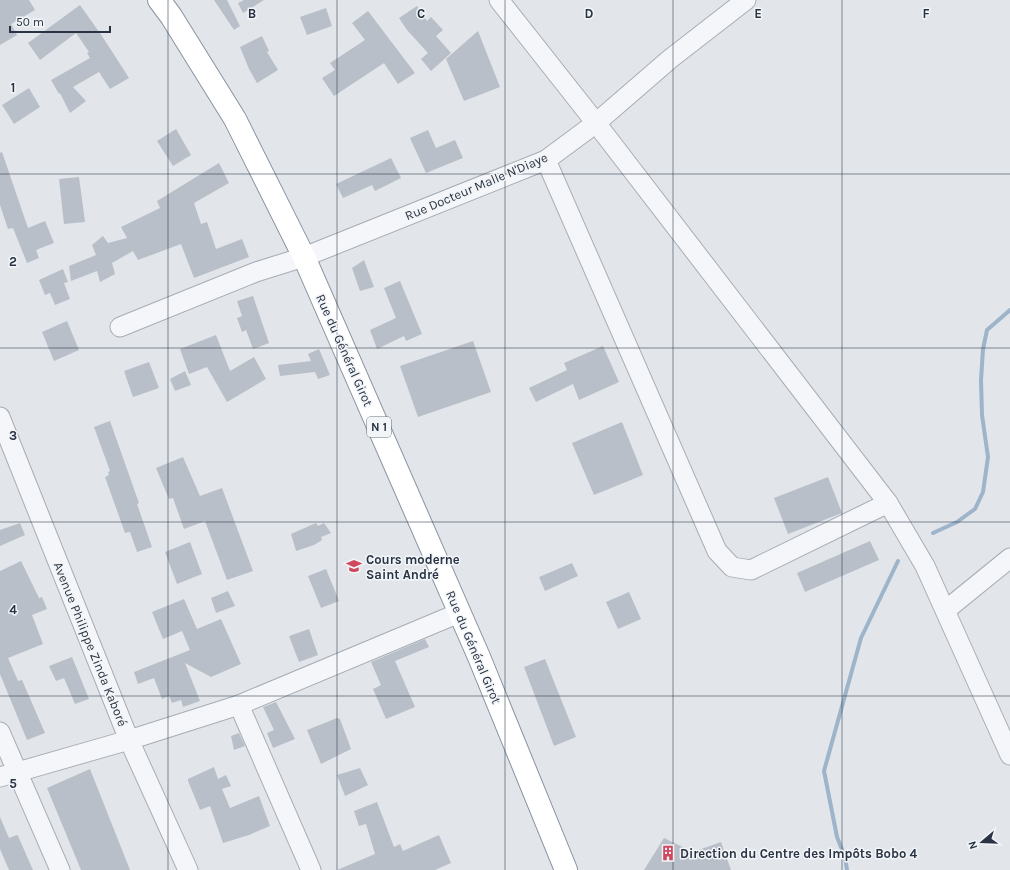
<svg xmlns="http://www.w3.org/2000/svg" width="1010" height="870" font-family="Karla,sans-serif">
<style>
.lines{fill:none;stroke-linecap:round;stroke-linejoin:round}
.stream{stroke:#9db4ca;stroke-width:4}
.building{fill:#b9bfc8}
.minor-casing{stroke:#a7adb5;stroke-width:21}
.highway-casing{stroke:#8993a1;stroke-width:24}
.minor{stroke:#f5f6f9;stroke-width:19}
.highway{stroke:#fff;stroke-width:22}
.grid{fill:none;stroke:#2a3343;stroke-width:1;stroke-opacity:0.55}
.labels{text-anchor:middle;stroke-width:3;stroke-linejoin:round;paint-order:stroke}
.shield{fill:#f2f5f8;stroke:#666d79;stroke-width:1}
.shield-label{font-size:12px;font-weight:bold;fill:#2a3343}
.street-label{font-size:13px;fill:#2a3343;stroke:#f2f5f8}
.poi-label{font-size:13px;font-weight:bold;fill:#2a3343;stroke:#f2f5f8;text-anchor:start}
.grid-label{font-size:13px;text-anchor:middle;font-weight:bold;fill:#2a3343;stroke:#f2f5f8;stroke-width:3;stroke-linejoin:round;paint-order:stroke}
</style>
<rect width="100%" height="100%" fill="#e2e6eb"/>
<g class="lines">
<g class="stream">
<path d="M933,533L957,522L975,509L983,492L988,457L982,415L981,380L983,349L987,330L1010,310"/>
<path d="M847,870L845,857L837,837L824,771L861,638L898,561"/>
</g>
</g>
<g class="building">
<path d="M0,0H29L35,10L11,24L17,35L0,45Z"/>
<path d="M214,0H227L240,26L234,30Z"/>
<path d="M244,0H264L243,13L238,3Z"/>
<path d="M80,5L102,36L129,78L110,89L99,72L73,87L86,101L70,113L60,93L59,94L51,80L90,58L87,53L89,52L76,33L40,60L28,43Z"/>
<path d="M417,6L427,21L431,17L443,30L436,36L451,53L431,71L421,59L428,53L407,30L399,18Z"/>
<path d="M326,8L332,26L307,35L300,17Z"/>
<path d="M368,11L415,73L398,84L384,63L334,96L322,78L335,70L330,63L365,40L352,23Z"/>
<path d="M478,31L500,87L464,101L446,59Z"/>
<path d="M262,36L269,51L267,52L278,70L257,83L249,69L240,47Z"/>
<path d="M29,88L40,107L14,124L2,105Z"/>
<path d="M176,129L191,155L173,166L157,141Z"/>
<path d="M428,130L436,148L455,140L463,158L426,173L410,138Z"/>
<path d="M2,152L28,228L45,221L54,243L36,250L39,258L27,263L13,228L8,229L0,205V153Z"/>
<path d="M391,158L401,178L375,191L372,185L343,198L336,184Z"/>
<path d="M219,163L229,183L194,203L201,224L207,222L216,249L242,239L249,257L194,278L181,244L138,260L133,251L112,263L115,274L100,282L97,271L71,281L69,266L96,255L92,245L103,236L108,243L127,238L121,227L160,208L157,201Z"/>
<path d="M79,177L85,222L64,224L59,179Z"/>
<path d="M364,260L374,287L360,291L352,268Z"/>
<path d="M63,269L68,282L64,283L70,299L55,305L50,293L45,295L39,280Z"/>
<path d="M400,281L422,334L406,341L404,336L377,349L370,330L396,318L384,288Z"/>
<path d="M253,296L269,343L253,349L246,330L242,332L237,318L242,316L237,301Z"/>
<path d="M67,321L79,350L54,361L42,332Z"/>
<path d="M216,335L230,371L254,357L266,379L227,402L207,367L189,374L180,349Z"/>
<path d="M473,341L491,392L418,417L400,366Z"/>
<path d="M603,346L619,382L579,400L573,384L536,402L529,388L567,370L564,363Z"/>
<path d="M319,349L330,375L318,379L315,372L280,376L278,365L311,361L308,354Z"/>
<path d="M149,362L159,388L133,397L124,371Z"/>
<path d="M185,371L191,385L175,391L170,379Z"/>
<path d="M110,421L139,503L137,504L152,547L137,552L130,532L125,533L105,477L109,475L108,472L110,471L94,427Z"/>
<path d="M622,422L643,475L594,495L572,443Z"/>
<path d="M183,457L200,496L222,488L253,571L227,580L205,521L184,529L173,498L169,499L156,468Z"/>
<path d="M828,477L842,513L788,534L774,498Z"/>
<path d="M20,523L25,535L0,546V530Z"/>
<path d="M316,523L318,526L324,523L331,533L321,537L322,540L314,545L296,551L291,534Z"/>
<path d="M870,541L879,560L805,592L797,573Z"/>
<path d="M190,542L202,574L177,584L165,552Z"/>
<path d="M21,561L39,598L42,597L47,609L32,615L43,644L8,658L18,681L22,680L45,733L27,740L0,674V571Z"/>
<path d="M572,563L578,576L545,591L539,577Z"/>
<path d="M326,569L339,601L321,608L308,576Z"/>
<path d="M228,591L235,606L216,613L211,598Z"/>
<path d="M629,592L641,619L618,629L606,602Z"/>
<path d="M184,599L197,629L221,619L241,664L211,677L185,663L200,701L183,707L181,700L172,703L169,696L162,699L154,678L138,684L134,672L190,650L182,631L163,639L152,612Z"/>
<path d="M309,629L318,655L299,662L289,636Z"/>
<path d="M425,639L429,647L395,661L415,707L386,719L373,689L381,685L371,662Z"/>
<path d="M72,657L89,699L75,704L64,678L56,681L49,666Z"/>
<path d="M545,659L576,737L554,746L524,667Z"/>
<path d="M276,702L295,739L273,748L267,733L274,730L263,707Z"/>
<path d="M337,718L340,719L351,749L321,764L307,730Z"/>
<path d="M239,733L245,746L234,750L231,736Z"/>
<path d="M214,767L218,779L226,775L231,786L222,789L230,808L259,796L270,826L249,835L223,843L210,806L200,810L188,781V779Z"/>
<path d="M360,768L368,785L345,796L337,775Z"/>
<path d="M90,769L130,870H81L47,788Z"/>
<path d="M377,802L394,847L400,844L403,851L439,835L451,863L435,870H337L375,854L366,824L359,826L354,811Z"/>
<path d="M0,817L9,838L17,835L18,836L33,870H9L0,849Z"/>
<path d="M664,838L693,852L721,842L731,870H644Z"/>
</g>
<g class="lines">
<g class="minor-casing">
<g id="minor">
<path d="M499,0L596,123L888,503L925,566L1010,755"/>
<path d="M546,160L717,551L732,567L751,570L888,503"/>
<path d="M120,327L256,272L304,257L546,160L596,123L670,59L746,0"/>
<path d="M0,417L129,740L188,870"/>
<path d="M946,610L1010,558"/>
<path d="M239,705L311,870"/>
<path d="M0,732L60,870"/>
<path d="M0,777L129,740L239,705L459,613"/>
</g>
</g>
<g class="highway-casing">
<path id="highway" d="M159,0L171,16L235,119L304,257L479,657L566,870"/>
</g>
<use href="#minor" class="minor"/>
<use href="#highway" class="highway"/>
</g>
<path class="grid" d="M168,0V870M337,0V870M505,0V870M673,0V870M842,0V870M0,174H1010M0,348H1010M0,522H1010M0,696H1010"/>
<defs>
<g id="school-bare" transform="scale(1.2)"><path d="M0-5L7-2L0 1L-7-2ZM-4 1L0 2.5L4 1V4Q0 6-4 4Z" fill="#cf485e" stroke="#f2f5f8" stroke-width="2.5" paint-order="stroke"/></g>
<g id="building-bare" transform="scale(1.2)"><path d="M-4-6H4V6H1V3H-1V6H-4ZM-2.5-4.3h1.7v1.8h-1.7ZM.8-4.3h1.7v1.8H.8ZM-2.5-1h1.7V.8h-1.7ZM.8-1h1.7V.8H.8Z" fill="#cf485e" stroke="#f2f5f8" stroke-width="2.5" paint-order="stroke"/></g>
</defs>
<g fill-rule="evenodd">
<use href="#school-bare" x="354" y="566"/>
<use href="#building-bare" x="668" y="853"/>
</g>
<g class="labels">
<rect class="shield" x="367" y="417" width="24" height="20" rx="3"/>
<g class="shield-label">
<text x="379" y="431">N 1</text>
</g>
<g class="street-label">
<text transform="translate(476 186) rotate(-23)" y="5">Rue Docteur Malle N'Diaye</text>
<text transform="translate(345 350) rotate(66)" y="5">Rue du Général Girot</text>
<text transform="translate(91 644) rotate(68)" y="5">Avenue Philippe Zinda Kaboré</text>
<text transform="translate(474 647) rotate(67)" y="5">Rue du Général Girot</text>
</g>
<g class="poi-label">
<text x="366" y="564">Cours moderne<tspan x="366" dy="15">Saint André</tspan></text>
<text x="680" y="858">Direction du Centre des Impôts Bobo 4</text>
</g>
</g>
<g class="grid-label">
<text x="252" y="18">B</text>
<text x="421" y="18">C</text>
<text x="589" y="18">D</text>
<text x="758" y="18">E</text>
<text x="926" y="18">F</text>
<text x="13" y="92">1</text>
<text x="13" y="266">2</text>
<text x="13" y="440">3</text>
<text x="13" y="614">4</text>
<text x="13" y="788">5</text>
</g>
<g transform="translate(982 842) rotate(251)" stroke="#f2f5f8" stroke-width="3" paint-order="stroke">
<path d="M0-3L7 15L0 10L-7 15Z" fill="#2a3343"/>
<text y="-6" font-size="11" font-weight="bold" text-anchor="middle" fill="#2a3343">N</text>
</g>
<path d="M10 26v6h100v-6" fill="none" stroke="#2a3343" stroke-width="2"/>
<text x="16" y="26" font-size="12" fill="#2a3343" stroke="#f2f5f8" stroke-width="3" paint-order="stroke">50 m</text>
</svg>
